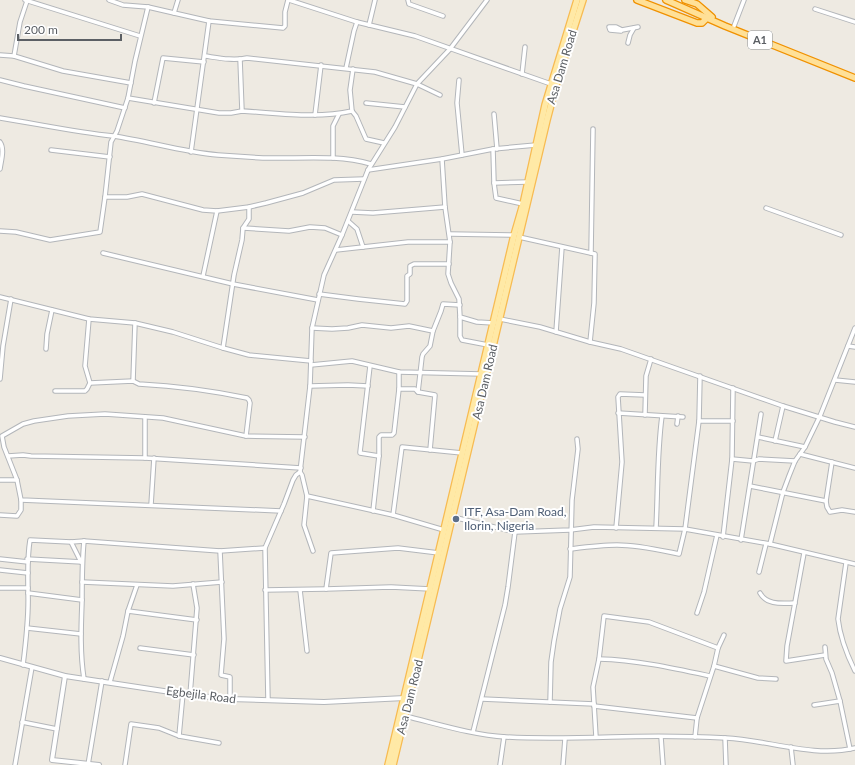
<svg xmlns="http://www.w3.org/2000/svg" width="855" height="765" font-family="Lato,sans-serif">
<style>
.lines{fill:none;stroke-linecap:round;stroke-linejoin:round}
.minor-casing{stroke:#b3b6ba;stroke-width:5.5}
.tertiary-casing{stroke:#b3b6ba;stroke-width:6}
.primary-casing{stroke:#f7bb52;stroke-width:8}
.trunk-casing{stroke:#f09100;stroke-width:8}
.minor{stroke:#fff;stroke-width:3.5}
.tertiary{stroke:#fff;stroke-width:4}
.primary{stroke:#ffe9a6;stroke-width:5.5}
.trunk{stroke:#ffe097;stroke-width:5.5}
.service-dot{fill:#5c6f8a;stroke:#fff;stroke-width:1.5}
.labels{text-anchor:middle;stroke-width:4;stroke-linejoin:round;paint-order:stroke}
.shield{fill:#fff;stroke:#8c8f92;stroke-width:1}
.shield-label{font-size:11px;font-weight:bold;fill:#5b5f64}
.street-label{font-size:12px;fill:#5b5f64;stroke:#fff}
.service-label{font-size:12px;fill:#4e5e75;stroke:#fff;text-anchor:start}
</style>
<rect width="100%" height="100%" fill="#eeeae2"/>
<g class="lines">
<g class="minor-casing">
<g id="minor">
<path d="M25,0L140,36"/>
<path d="M109,0L123,5L148,7L174,13L178,0"/>
<path d="M289,0L357,22L415,36L551,84"/>
<path d="M408,0L409,4L443,16"/>
<path d="M815,9L855,22"/>
<path d="M174,13L209,21L283,28L285,26V12L288,0"/>
<path d="M369,25L375,0"/>
<path d="M734,26L744,0"/>
<path d="M622,30L616,27H609L610,30L621,31L622,30L638,27"/>
<path d="M628,43L630,35L634,28"/>
<path d="M0,55L14,56L63,71L131,83"/>
<path d="M14,56L20,22L27,1"/>
<path d="M205,56C219,58 233,61 247,58L375,72L417,84L440,95"/>
<path d="M240,59L242,111"/>
<path d="M346,68L354,31L357,22"/>
<path d="M522,74L525,47"/>
<path d="M0,80L24,86L125,108"/>
<path d="M459,80L457,103L462,155"/>
<path d="M128,98L219,113H231L242,111C278,113 317,119 352,111L350,90L353,69"/>
<path d="M154,103L163,58L204,62"/>
<path d="M366,103L405,107"/>
<path d="M352,111L356,116L366,139L384,143"/>
<path d="M494,114L497,149"/>
<path d="M315,115L321,65"/>
<path d="M0,118C38,124 75,132 113,136C148,141 182,152 218,155C233,156 248,157 263,158C299,159 336,154 371,164"/>
<path d="M0,142C5,149 1,161 0,169"/>
<path d="M493,149L494,183L496,198L523,204"/>
<path d="M51,150L110,157"/>
<path d="M191,152L209,21"/>
<path d="M333,158V126L339,114"/>
<path d="M442,159L445,207L450,242L448,274L451,283L459,299L460,317L477,322L494,323"/>
<path d="M368,170L442,159L493,149L536,145"/>
<path d="M494,183L528,182"/>
<path d="M105,197H127L142,194L203,210L217,211L249,207L266,203L303,193L334,180L364,179"/>
<path d="M766,208L841,235"/>
<path d="M352,212L373,213L445,207"/>
<path d="M348,221L357,229L363,247"/>
<path d="M243,228L289,231L310,227L325,228L342,235"/>
<path d="M0,231L16,232L50,240L100,232L105,197L111,142L117,131L128,98L135,61L148,7"/>
<path d="M450,234L514,235"/>
<path d="M519,237L595,254L594,303L590,342"/>
<path d="M336,250L408,242H450"/>
<path d="M103,253L233,284L318,300"/>
<path d="M591,253L593,129"/>
<path d="M203,276L217,211"/>
<path d="M319,294L358,299L405,304L407,301V276L410,274V266L414,264H449"/>
<path d="M0,297L89,319L135,323L173,332L223,348L249,355L311,361"/>
<path d="M460,317V336L462,340L488,345"/>
<path d="M89,319L85,366L90,383L133,381L139,384C177,386 209,390 247,398L249,400L250,403L246,436"/>
<path d="M500,319L540,327L590,342L621,349L783,406L835,422L855,427"/>
<path d="M312,328L332,329L348,328L362,325L391,328L409,326L433,331"/>
<path d="M556,332L562,247"/>
<path d="M848,346L855,347"/>
<path d="M223,348L234,275L242,240L243,228L249,219V207"/>
<path d="M46,349L47,334L52,310"/>
<path d="M311,365L352,361L399,372L481,374"/>
<path d="M370,366L360,452V453L379,456"/>
<path d="M0,379L3,346L11,299"/>
<path d="M835,380L855,382"/>
<path d="M133,381L135,323"/>
<path d="M310,386L348,385L368,386"/>
<path d="M399,389H415L418,392L435,395L430,450"/>
<path d="M55,391H85L87,389L90,383"/>
<path d="M418,392L422,357L423,354L430,346L433,331L441,311L443,304L460,305"/>
<path d="M618,413L683,417"/>
<path d="M645,415L646,376L651,359"/>
<path d="M699,421H733"/>
<path d="M677,424L678,416"/>
<path d="M758,437L805,447"/>
<path d="M775,441L783,406"/>
<path d="M800,454L855,468"/>
<path d="M8,456L23,455L31,456L145,458L301,468"/>
<path d="M145,458V417"/>
<path d="M732,459L753,461L759,459L795,461"/>
<path d="M832,462L826,501L827,507L830,512L842,510L855,512"/>
<path d="M300,472L302,475L307,496L393,515L444,530"/>
<path d="M0,480H17"/>
<path d="M750,486L826,501"/>
<path d="M307,496L304,525L313,551"/>
<path d="M151,505L154,458"/>
<path d="M281,511L21,500L17,480L4,447L2,436L23,424L34,421L68,416L105,414L163,418L246,436L305,437"/>
<path d="M373,511L379,456V437L381,435H392L394,433L399,389V372"/>
<path d="M0,515L17,516L21,510V500"/>
<path d="M393,515L402,447L462,453"/>
<path d="M453,517L515,532L570,530L594,527L685,529L770,544L855,564"/>
<path d="M616,528L622,462L618,397L620,394L645,395"/>
<path d="M656,528C658,491 657,453 662,416"/>
<path d="M723,537L732,459L733,388"/>
<path d="M741,540L761,414"/>
<path d="M84,541C82,561 82,582 82,602C81,628 80,653 84,679"/>
<path d="M71,542L81,562"/>
<path d="M770,544L783,492L789,476L795,461L805,447L820,416L855,328"/>
<path d="M570,549C586,547 601,545 617,545C638,545 659,550 679,554L685,529L699,421L700,376"/>
<path d="M220,551L224,639L221,675L230,677V699"/>
<path d="M804,553L787,646L786,661L825,655"/>
<path d="M0,559L28,562"/>
<path d="M27,559L82,562"/>
<path d="M846,563L838,619C840,636 847,655 855,671"/>
<path d="M0,570L28,573"/>
<path d="M759,572L766,544"/>
<path d="M82,582L173,586L222,582"/>
<path d="M0,588H28"/>
<path d="M326,589L331,553L398,548L439,553"/>
<path d="M265,590L326,589L391,587L430,589"/>
<path d="M300,590L307,651"/>
<path d="M28,593L82,600"/>
<path d="M760,593C767,606 784,603 795,603"/>
<path d="M128,611L137,585"/>
<path d="M697,613L704,592L717,535"/>
<path d="M27,628L81,634"/>
<path d="M825,647L826,659L832,673L840,701L850,749"/>
<path d="M140,648L194,655"/>
<path d="M599,659C637,660 673,668 710,676"/>
<path d="M23,665C26,641 29,617 28,593C28,575 27,558 30,540L71,542L84,541L220,551L265,548"/>
<path d="M714,666L718,648L724,635"/>
<path d="M110,682L123,636L128,611L197,620"/>
<path d="M190,695L197,608L193,584"/>
<path d="M482,699L594,704"/>
<path d="M268,700L265,548L284,504L293,480L296,475L300,472L310,386L312,328L324,275L342,235L368,170L395,127L417,84L450,49L487,0"/>
<path d="M550,702L551,662L554,641L560,609L570,577L572,500L578,449L577,439"/>
<path d="M814,705L840,701"/>
<path d="M594,706L697,718"/>
<path d="M405,716C438,724 472,735 506,737C541,739 576,738 611,737C650,736 688,736 726,738C768,740 813,758 855,748"/>
<path d="M22,722L57,729"/>
<path d="M473,732L505,605L508,587L515,532"/>
<path d="M179,736L183,693"/>
<path d="M596,737L593,687L599,659L604,616L649,622L718,648"/>
<path d="M661,737L663,765"/>
<path d="M695,737L697,718L714,666L758,678L776,679"/>
<path d="M725,738L726,765"/>
<path d="M791,747L793,765"/>
<path d="M15,765L32,667"/>
<path d="M88,765L102,681"/>
<path d="M125,765L131,724L159,728L179,736L219,743"/>
<path d="M500,765L504,737"/>
<path d="M563,765L565,739"/>
</g>
</g>
<g class="tertiary-casing">
<g id="tertiary">
<path d="M0,658L65,676L190,695L230,699L324,702L405,698"/>
<path d="M65,676L52,760L99,765"/>
</g>
</g>
<g class="primary-casing">
<g id="primary">
<path d="M388,765L514,235L523,204L545,105L577,0"/>
<path d="M393,765L547,120L558,78L583,0"/>
</g>
</g>
<g class="trunk-casing">
<g id="trunk">
<path d="M637,0L697,23H702L707,18"/>
<path d="M666,0L725,26L855,78"/>
<path d="M685,0L697,4L712,17"/>
</g>
</g>
<use href="#minor" class="minor"/>
<use href="#tertiary" class="tertiary"/>
<use href="#primary" class="primary"/>
<use href="#trunk" class="trunk"/>
</g>
<circle class="service-dot" cx="456" cy="519" r="4"/>
<g class="labels">
<rect class="shield" x="748" y="31" width="24" height="18" rx="3"/>
<g class="shield-label">
<text x="760" y="44">A1</text>
</g>
<g class="street-label">
<text transform="translate(562 67) rotate(-73)" y="4">Asa Dam Road</text>
<text transform="translate(485 382) rotate(-77)" y="4">Asa Dam Road</text>
<text transform="translate(201 695) rotate(7)" y="4">Egbejila Road</text>
<text transform="translate(410 697) rotate(-76)" y="4">Asa Dam Road</text>
</g>
<g class="service-label">
<text x="464" y="516">ITF, Asa-Dam Road,<tspan x="464" dy="14">Ilorin, Nigeria</tspan></text>
</g>
</g>
<path d="M18 34v6h103v-6" fill="none" stroke="#5b5f64" stroke-width="2"/>
<text x="24" y="34" font-size="12" fill="#5b5f64" stroke="#ffffff" stroke-width="3" paint-order="stroke">200 m</text>
</svg>
